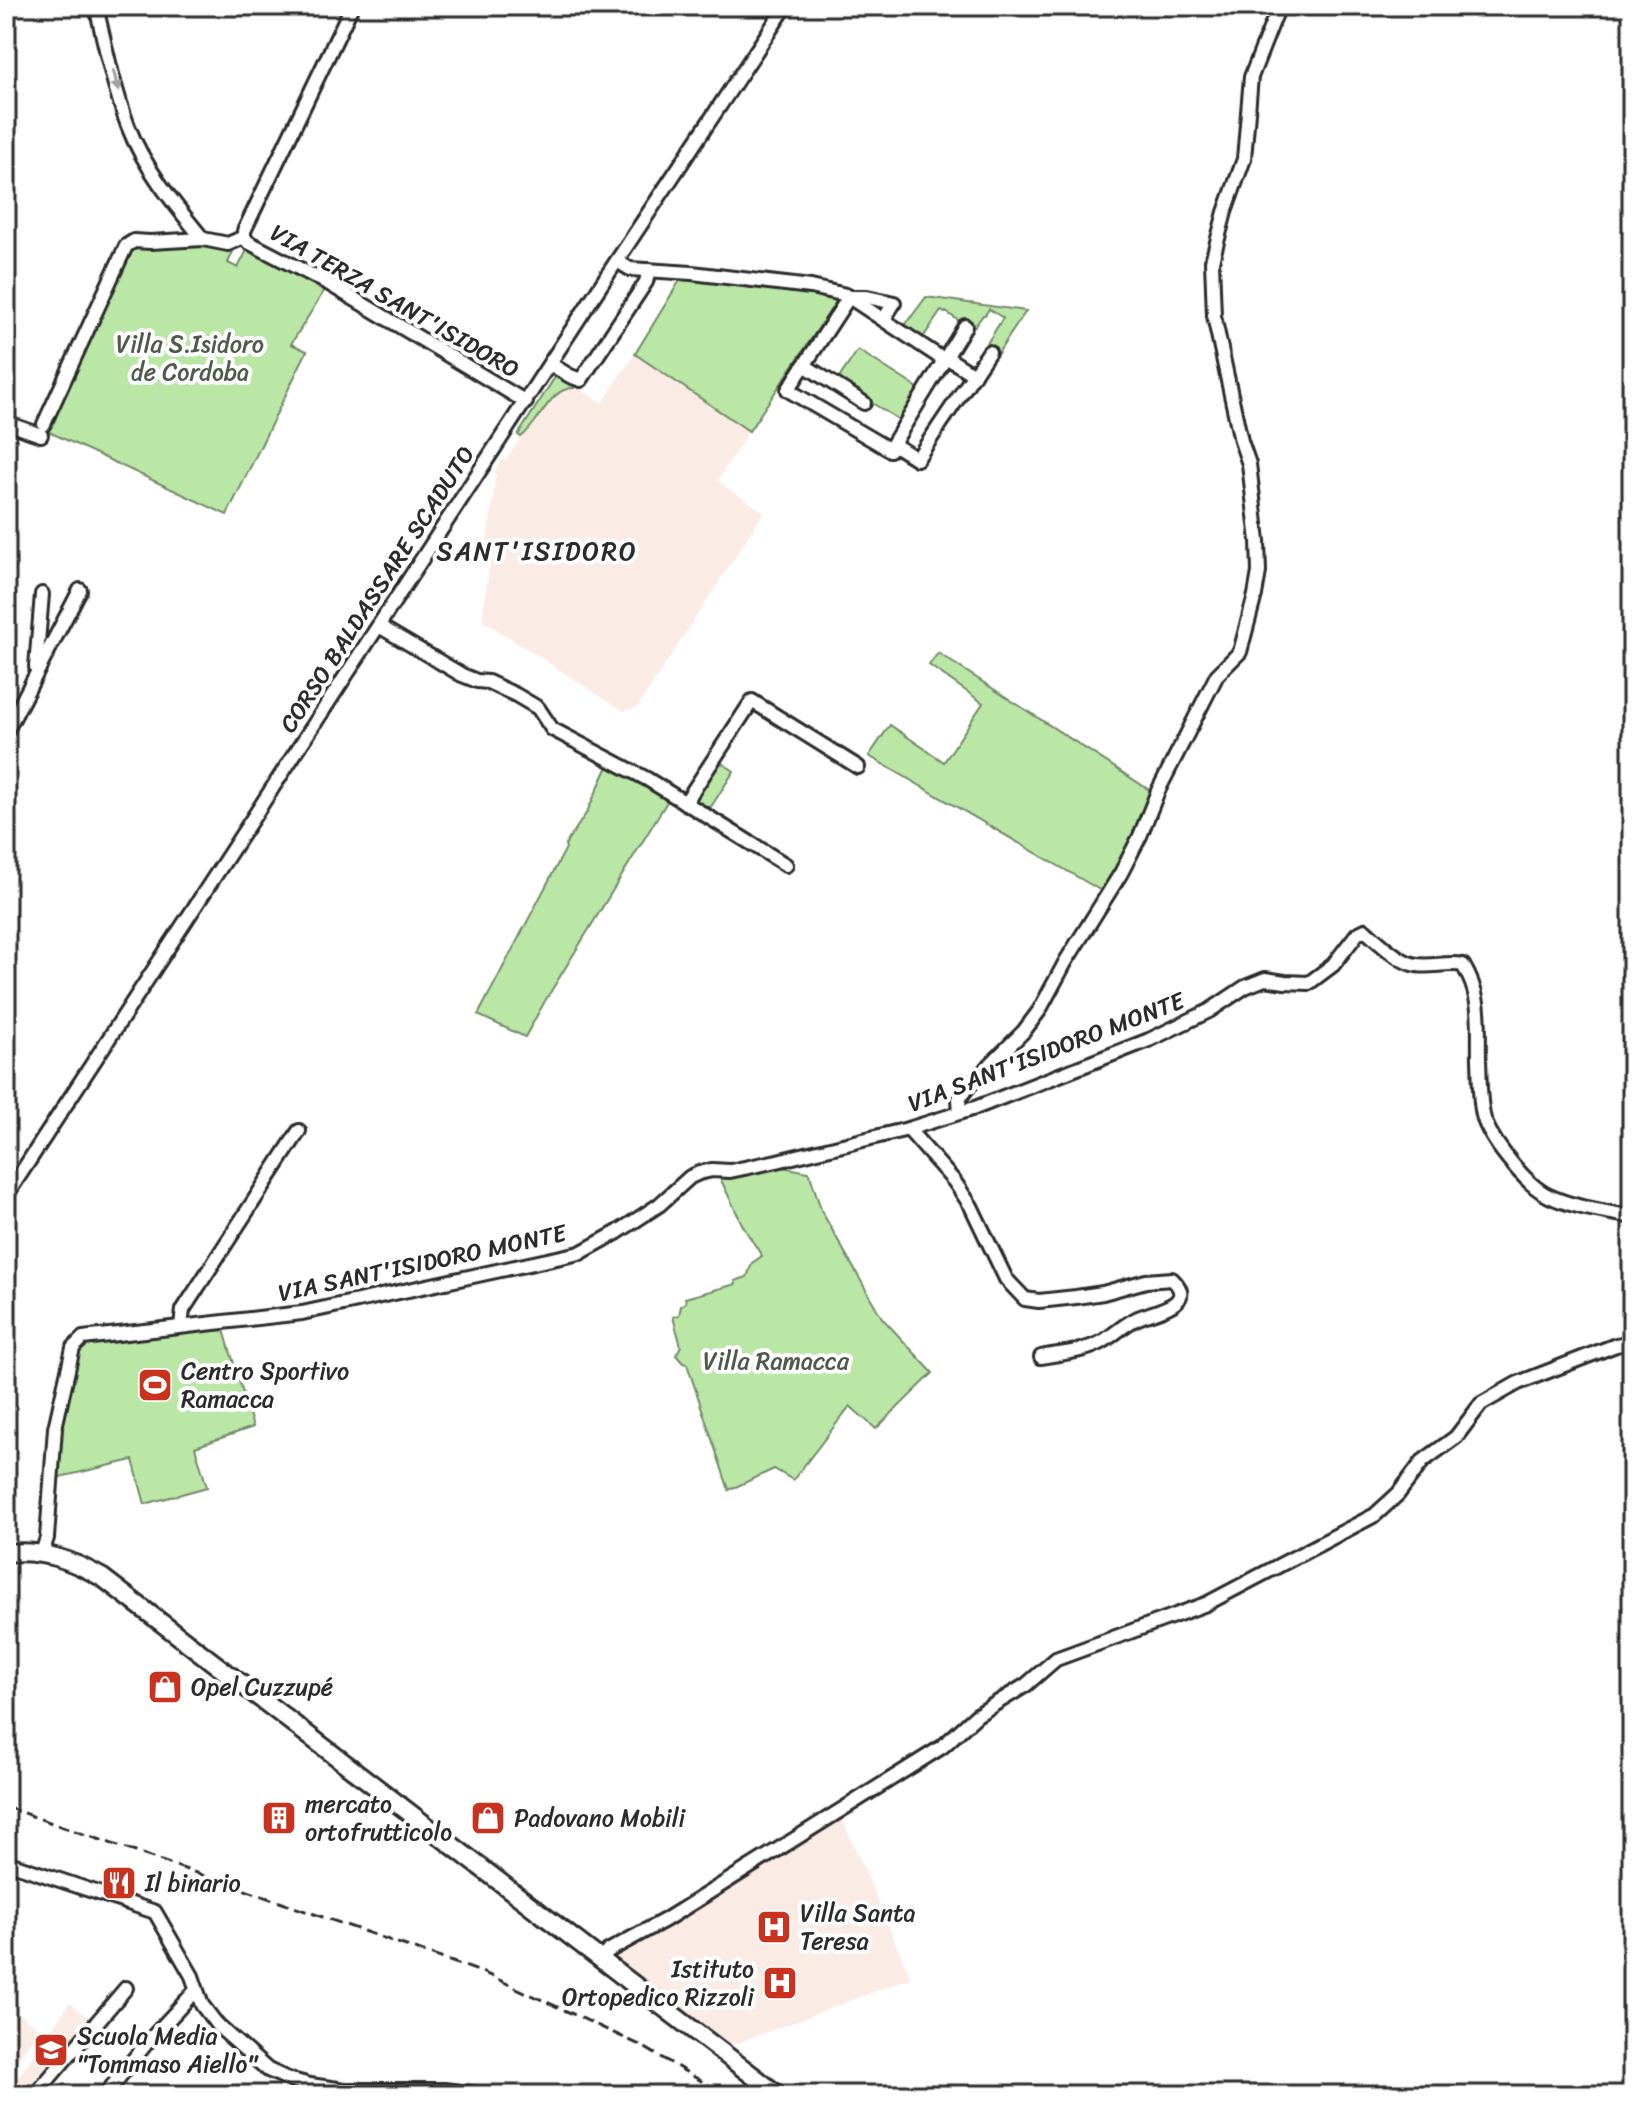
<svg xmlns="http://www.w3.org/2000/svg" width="1638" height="2101" font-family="Sriracha,sans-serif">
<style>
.built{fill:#fbebe5}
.green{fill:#bae7a6;stroke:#728968;stroke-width:2}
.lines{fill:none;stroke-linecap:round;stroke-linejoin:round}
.minor-casing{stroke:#2b2b2b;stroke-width:18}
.major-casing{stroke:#2b2b2b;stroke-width:22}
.minor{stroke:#fff;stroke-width:12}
.major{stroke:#fff;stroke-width:16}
.rail{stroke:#2b2b2b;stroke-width:3;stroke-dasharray:12 6;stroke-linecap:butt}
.oneway{fill:#a0a0a0}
.labels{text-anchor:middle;stroke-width:8;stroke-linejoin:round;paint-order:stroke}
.street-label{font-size:24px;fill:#2b2b2b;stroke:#fff}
.park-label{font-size:24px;fill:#4f5a4a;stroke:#fff}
.poi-label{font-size:24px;fill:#2b2b2b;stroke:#fff;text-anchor:start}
.neighbourhood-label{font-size:26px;letter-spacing:2px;fill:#2b2b2b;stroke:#fff}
</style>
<rect width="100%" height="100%" fill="#fff"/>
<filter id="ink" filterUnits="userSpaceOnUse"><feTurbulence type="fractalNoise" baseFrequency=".0125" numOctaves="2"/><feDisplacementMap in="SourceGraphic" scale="16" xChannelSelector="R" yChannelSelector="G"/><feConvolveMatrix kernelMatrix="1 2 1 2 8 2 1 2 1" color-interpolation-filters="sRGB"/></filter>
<g filter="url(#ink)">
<g class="built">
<path d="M635,354L749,431L717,481L764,512L637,708L623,711L482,620L490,562L486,549L496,474L494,472L502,459L506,461L521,437L518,435L557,374L602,403Z"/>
<path d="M842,1818L911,1978L730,2046L617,1958L624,1948Z"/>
<path d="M70,2002L90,2019L26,2095H6Z"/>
<path d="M6,2006L35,2025L37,2031L6,2078Z"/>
</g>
<g class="green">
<path d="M210,245L234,249L228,263L238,268L247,250L250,249L326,288L291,344L307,351L227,515L47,431L128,251L137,246Z"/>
<path d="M682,277L838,299L749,431L635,354Z"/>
<path d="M926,297L1026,311L996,356L984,348L1003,318L989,309L985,315H983L975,326H974L971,329L946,312L945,313L941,311L922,339L906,328V324Z"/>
<path d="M858,350L924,392L904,423L837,381Z"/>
<path d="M557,374L575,386L574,388C550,387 540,423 521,437L518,435Z"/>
<path d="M938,653L1154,793L1130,850L1105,893L869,756L890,725L944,762L983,703L929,665Z"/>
<path d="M719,761L734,771L709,810L694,801Z"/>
<path d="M609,764L668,800L545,1001L525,1037L478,1015L566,848L565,845L587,812Z"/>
<path d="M772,1165L809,1172L822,1212L882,1318L933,1373L876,1429L850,1406L793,1480L774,1469L729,1490L687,1364L683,1363L676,1355L681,1346L673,1317L679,1315L681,1306L686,1302L685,1298L736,1284L735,1281L747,1277L752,1263L762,1256L744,1228L719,1176Z"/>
<path d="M224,1330L253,1427L195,1447L207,1487L145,1504L133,1460L56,1478L61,1424L81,1345L86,1342Z"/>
</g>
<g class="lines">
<g class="minor-casing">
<g id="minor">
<path d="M96,6C105,45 114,89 128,126C144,168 175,205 203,239"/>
<path d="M244,237L248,242L331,285L526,402"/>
<path d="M244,237V231L352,6"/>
<path d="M617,261L630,269L692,273L811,287L846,295L944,360"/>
<path d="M884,319L894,303L867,297H849L788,390L890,450L893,444L917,459L989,352"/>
<path d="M946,357L974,375"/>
<path d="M550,364L570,376L581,380L646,282L649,270"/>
<path d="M804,365L864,403"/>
<path d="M6,421L15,426L41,435"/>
<path d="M44,424L126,246L134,241L150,242L203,239L228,244L244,237"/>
<path d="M893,444L965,326"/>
<path d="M379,626L462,675L477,681L488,682L516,695L538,708L552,729L647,779L786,865"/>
<path d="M36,667L42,594"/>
<path d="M6,732L80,590"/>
<path d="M685,803L752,701L858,767"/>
<path d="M960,1112L959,1099L969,1086L1024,1031L1039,1011L1066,961L1121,873L1140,836L1158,791L1217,675L1240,652L1255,595L1259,572L1258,541L1249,464L1241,441L1214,316L1212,261L1225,212L1244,159L1251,77L1279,6"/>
<path d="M908,1129L954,1181L971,1206L1006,1279L1025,1299L1039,1301L1076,1297L1103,1293L1146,1281L1172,1279C1199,1305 1153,1311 1138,1318C1124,1324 1114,1335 1102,1342C1084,1352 1061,1353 1041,1357"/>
<path d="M6,1196L612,268L786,6"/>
<path d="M181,1326L183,1310L299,1131"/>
<path d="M42,1553L47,1538L55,1428L73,1348L83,1338L302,1313L580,1253L618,1232L659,1205L690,1177L699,1173L712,1170L730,1171L777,1161L908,1129L975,1108L1149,1040L1209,1011L1245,987L1265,979L1285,982L1309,983L1333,965L1357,934L1365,930C1376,940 1397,960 1412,964C1429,969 1446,961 1463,965C1483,999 1478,1023 1479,1060C1480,1078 1479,1106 1485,1122C1494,1144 1527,1186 1549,1196C1575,1208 1604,1211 1632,1217"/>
<path d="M6,1862L155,1912L192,1976L202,2005L218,2026L268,2070L288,2079L310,2085L345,2090H444L487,2095"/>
<path d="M601,1961L608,1951L665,1920L942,1747L977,1715L1026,1685L1056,1659L1206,1604L1375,1515L1398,1494L1423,1461L1456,1437L1481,1404L1518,1383L1616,1345L1632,1342"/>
<path d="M35,2095L126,1988"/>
<path d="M105,2095L145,2045L196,1990"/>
</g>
</g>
<g class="major-casing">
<path id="major" d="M6,1553C42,1549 72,1560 103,1578L778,2095"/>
</g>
<use href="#minor" class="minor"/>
<use href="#major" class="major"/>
<path class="rail" d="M6,1807L484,1973L642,2046L725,2095"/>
</g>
<defs><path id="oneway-solid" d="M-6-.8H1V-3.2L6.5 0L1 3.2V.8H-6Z" transform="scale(2)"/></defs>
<use class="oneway" href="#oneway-solid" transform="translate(116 81) rotate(75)"/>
</g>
<defs>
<g id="stadium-square" transform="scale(1.8)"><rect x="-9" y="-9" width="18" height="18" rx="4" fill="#c8321e" stroke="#fff"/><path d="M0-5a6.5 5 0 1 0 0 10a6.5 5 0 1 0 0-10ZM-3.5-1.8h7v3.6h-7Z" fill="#fff"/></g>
<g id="shop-square" transform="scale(1.8)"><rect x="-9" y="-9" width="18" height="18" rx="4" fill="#c8321e" stroke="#fff"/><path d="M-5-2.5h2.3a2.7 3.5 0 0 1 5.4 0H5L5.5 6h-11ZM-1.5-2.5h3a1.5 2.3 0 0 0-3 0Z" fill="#fff"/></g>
<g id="building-square" transform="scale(1.8)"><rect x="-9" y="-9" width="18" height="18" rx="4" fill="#c8321e" stroke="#fff"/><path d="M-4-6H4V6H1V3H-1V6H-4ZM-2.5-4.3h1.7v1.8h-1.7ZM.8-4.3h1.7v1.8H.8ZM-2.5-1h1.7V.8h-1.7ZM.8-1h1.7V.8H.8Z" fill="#fff"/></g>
<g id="restaurant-square" transform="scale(1.8)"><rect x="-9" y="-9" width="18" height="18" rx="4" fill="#c8321e" stroke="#fff"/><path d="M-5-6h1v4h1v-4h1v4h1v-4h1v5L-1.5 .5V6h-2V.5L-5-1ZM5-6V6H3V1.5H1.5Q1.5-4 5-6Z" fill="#fff"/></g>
<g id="hospital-square" transform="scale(1.8)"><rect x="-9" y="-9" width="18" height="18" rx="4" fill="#c8321e" stroke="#fff"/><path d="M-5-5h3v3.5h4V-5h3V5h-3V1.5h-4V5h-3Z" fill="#fff"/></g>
<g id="school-square" transform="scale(1.8)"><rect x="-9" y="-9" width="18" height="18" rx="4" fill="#c8321e" stroke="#fff"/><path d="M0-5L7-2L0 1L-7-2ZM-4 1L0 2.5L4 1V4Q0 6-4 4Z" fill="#fff"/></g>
</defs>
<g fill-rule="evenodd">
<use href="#stadium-square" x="155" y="1385"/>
<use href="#shop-square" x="165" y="1687"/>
<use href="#building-square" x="279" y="1818"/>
<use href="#shop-square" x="488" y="1818"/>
<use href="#restaurant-square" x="119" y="1883"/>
<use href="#hospital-square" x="774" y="1927"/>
<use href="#hospital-square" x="780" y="1983"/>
<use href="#school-square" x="51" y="2050"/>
</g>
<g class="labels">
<g class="street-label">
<text transform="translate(395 301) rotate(30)" y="8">VIA TERZA SANT'ISIDORO</text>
<text transform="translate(377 589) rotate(-57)" y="8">CORSO BALDASSARE SCADUTO</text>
<text transform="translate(1046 1052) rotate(-21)" y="8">VIA SANT'ISIDORO MONTE</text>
<text transform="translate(422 1263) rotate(-12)" y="8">VIA SANT'ISIDORO MONTE</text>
</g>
<g class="park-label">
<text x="190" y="352">Villa S.Isidoro<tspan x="190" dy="28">de Cordoba</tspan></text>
<text x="776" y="1369">Villa Ramacca</text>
</g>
<g class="poi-label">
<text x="181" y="1379">Centro Sportivo<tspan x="181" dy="28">Ramacca</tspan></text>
<text x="191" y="1695">Opel Cuzzupé</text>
<text x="305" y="1812">mercato<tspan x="305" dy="28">ortofrutticolo</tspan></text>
<text x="514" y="1826">Padovano Mobili</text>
<text x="145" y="1891">Il binario</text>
<text x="800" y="1921">Villa Santa<tspan x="800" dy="28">Teresa</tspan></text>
<text x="754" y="1977" text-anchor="end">Istituto<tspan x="754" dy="28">Ortopedico Rizzoli</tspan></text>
<text x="77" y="2044">Scuola Media<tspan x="77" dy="28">"Tommaso Aiello"</tspan></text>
</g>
<g class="neighbourhood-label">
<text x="537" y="560">SANT'ISIDORO</text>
</g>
</g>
<rect width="1638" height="2101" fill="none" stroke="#fff" stroke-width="32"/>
<rect x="16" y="16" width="1606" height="2069" fill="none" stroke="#2b2b2b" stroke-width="3" filter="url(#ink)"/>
</svg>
